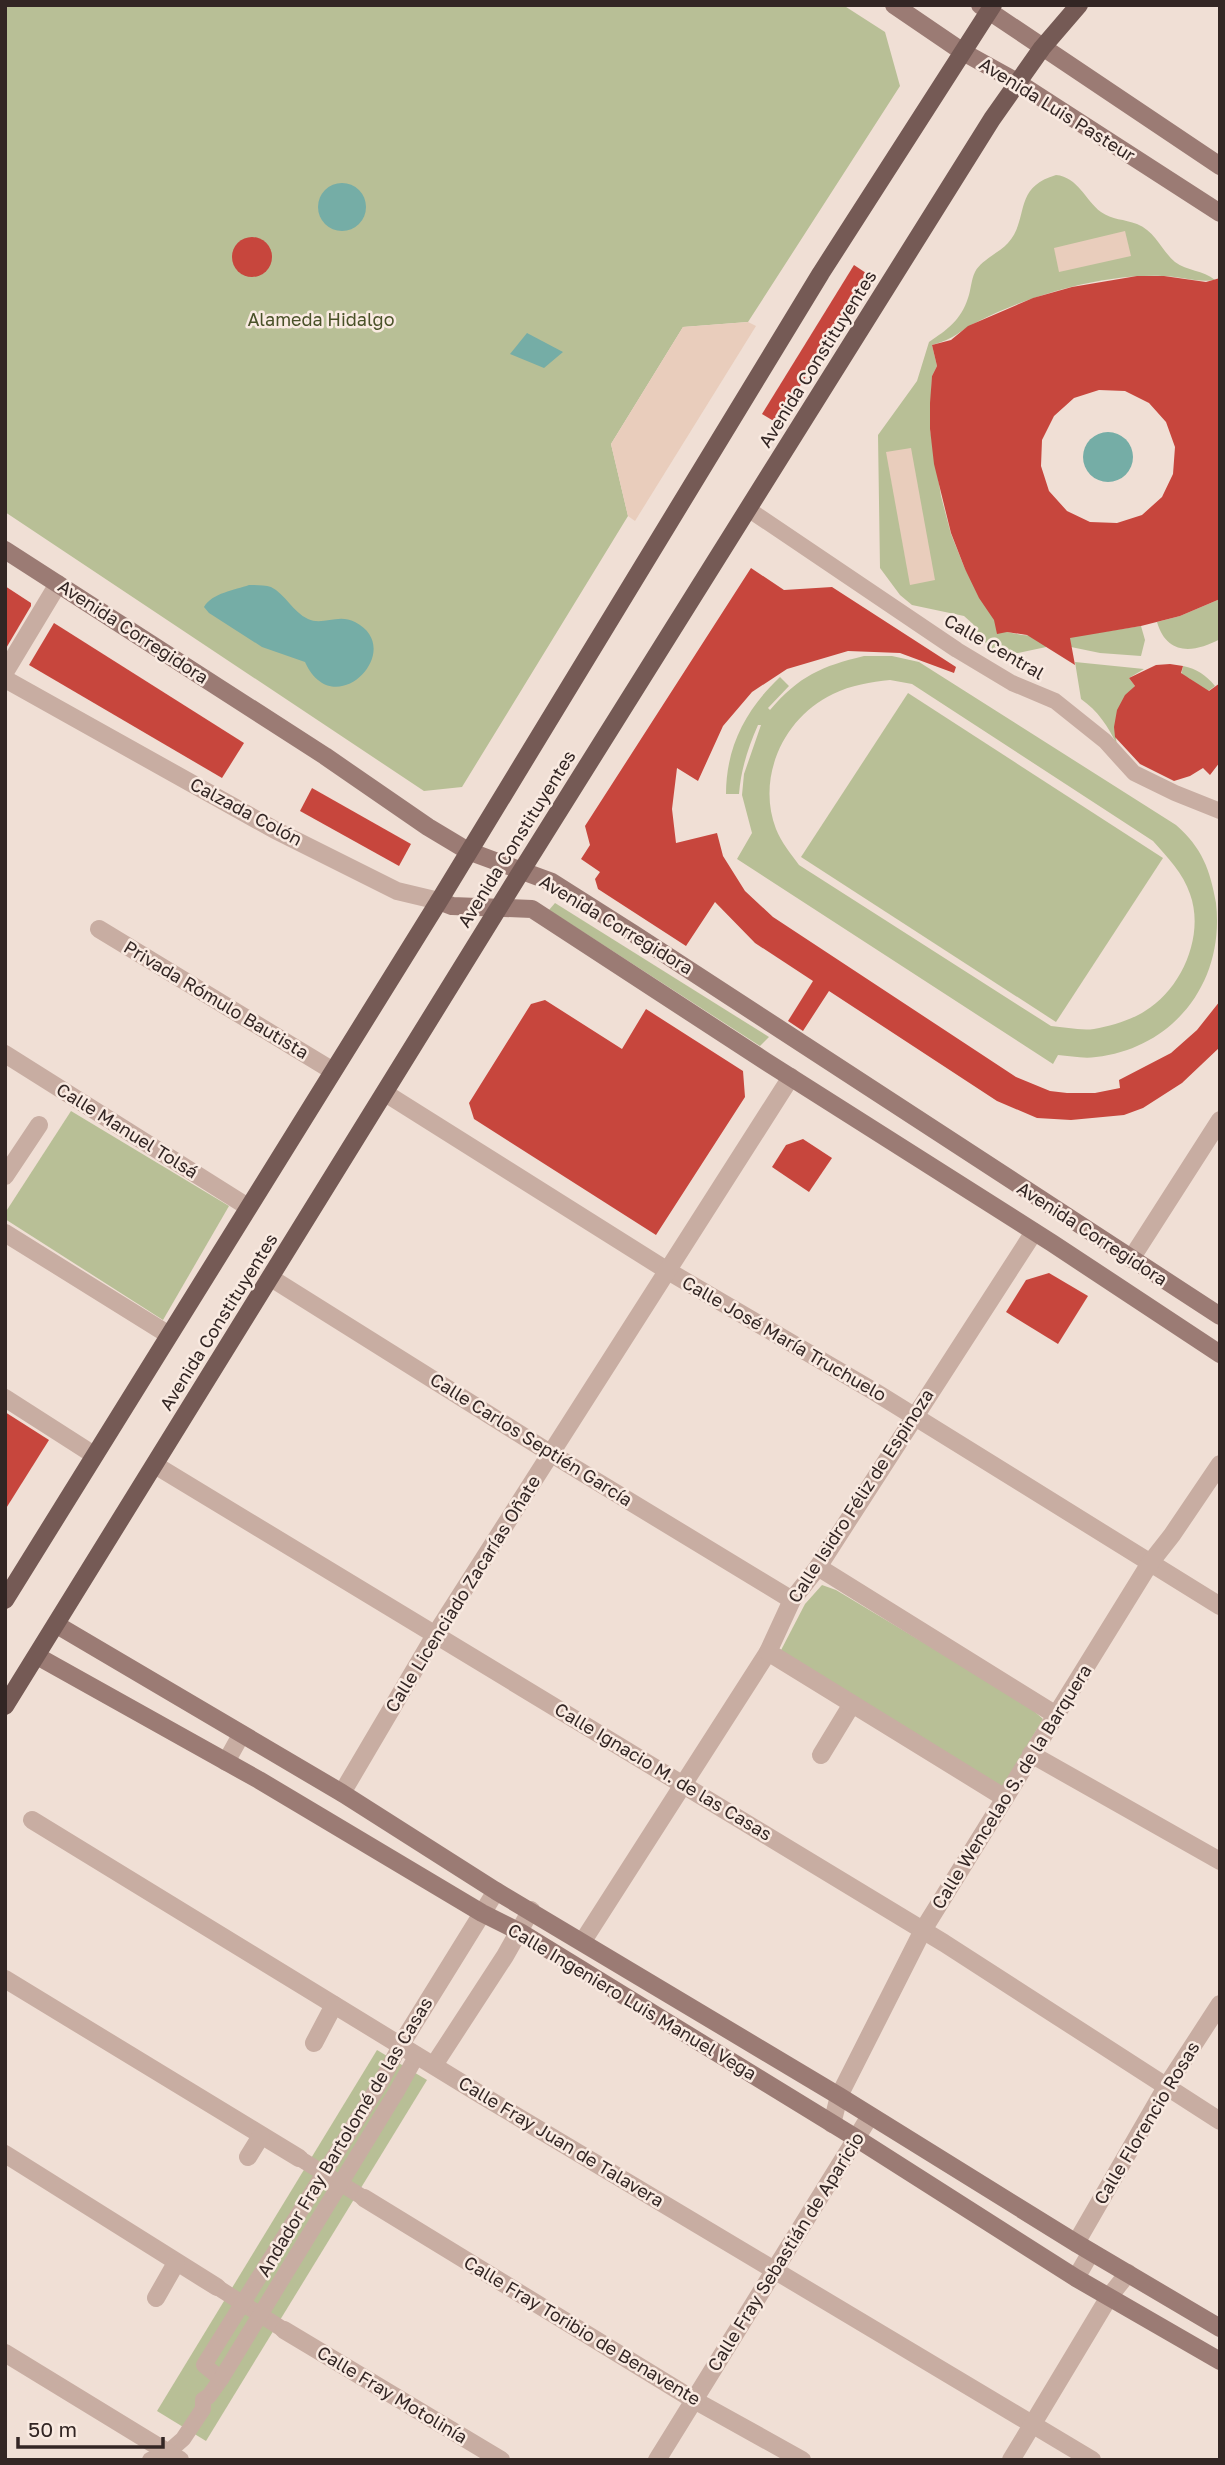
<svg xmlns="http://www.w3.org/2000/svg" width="1225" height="2465" font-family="'Golos Text',sans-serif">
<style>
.green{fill:#b8bf96;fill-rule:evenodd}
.plaza{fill:#e9cdbc}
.water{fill:#75ada6}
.building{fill:#c7463d;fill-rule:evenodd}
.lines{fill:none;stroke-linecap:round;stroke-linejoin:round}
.pedestrian{stroke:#c8ada2;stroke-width:16}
.minor{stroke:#c8ada2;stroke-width:18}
.tertiary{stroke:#c8ada2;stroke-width:18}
.secondary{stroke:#9b7b74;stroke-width:18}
.primary{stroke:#755a55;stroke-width:18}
.labels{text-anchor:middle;stroke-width:5;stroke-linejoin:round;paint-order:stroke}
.street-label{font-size:18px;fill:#332624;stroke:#f9eae1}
.park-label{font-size:18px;fill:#495128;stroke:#f9eae1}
</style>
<rect width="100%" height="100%" fill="#f0dfd5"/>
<g class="green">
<path d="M5,5H843L885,32L900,86L748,322L683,327L611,444L628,516L462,787L424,791L5,512Z"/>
<path d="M1056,175C1078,177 1085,200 1101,212C1112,220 1124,219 1137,224C1156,232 1161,250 1175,262C1187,271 1203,270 1215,280C1198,283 1179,276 1162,276C1131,275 1100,280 1071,287C1039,295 1009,306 979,321C960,330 955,339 932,345L937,366L932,376L930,429L941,496L951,534L965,569L1007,632L1022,635L1049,637L1051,646L1018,653L1006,654L992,649L980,637L973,624L964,616L912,605L900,595L880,568L878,435L917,381L929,342C947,330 961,320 968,298C971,290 971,280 975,272C981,260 999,253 1008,243C1030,218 1012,188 1056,175Z"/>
<path d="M1220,599V639C1194,653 1167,656 1157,622L1180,616Z"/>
<path d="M1141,626L1145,640L1141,656L1100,653L1071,647L1069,637Z"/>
<path d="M864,656H892L919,662L1176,825C1202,848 1210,869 1216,903C1225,982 1174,1048 1096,1057C1084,1059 1070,1056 1058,1055L1053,1064L737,859L752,833L742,795L744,774L761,725H758C748,748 741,769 739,794H726C726,747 746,709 780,677L789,686L768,708L770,710C799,676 822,666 864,656ZM890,680L912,684L1153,841C1168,858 1183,873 1190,894C1205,935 1182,989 1145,1011C1131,1020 1111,1026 1094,1029C1081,1031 1065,1027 1051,1026L799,865C791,854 781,842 776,829C756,777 784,717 833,694C851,685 871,682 890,680Z"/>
<path d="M1075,662L1144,669L1129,678L1135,686C1117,703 1113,720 1117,745C1108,726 1098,711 1081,699Z"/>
<path d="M1183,666C1197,669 1206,675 1215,686L1207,692L1189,678L1181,676Z"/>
<path d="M908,693L1163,858L1056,1022L801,857Z"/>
<path d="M555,903L769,1037L760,1046L549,910Z"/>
<path d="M71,1111L229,1206L163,1320L5,1219V1213Z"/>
<path d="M822,1585L836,1590L1026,1704L1043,1719L1002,1788L779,1654L805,1604Z"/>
<path d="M377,2050L427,2080L206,2441L157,2411Z"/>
</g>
<g class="plaza">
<path d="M1125,231L1131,256L1059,272L1054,248Z"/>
<path d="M748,322L756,326L635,521L628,516L611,444L683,327Z"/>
<path d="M911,448L935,580L910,585L886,452Z"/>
</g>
<g class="water">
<circle cx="342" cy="207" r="24"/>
<path d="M527,333L563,352L544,368L510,354Z"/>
<circle cx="1108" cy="457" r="25"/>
<path d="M249,585C256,585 265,585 271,587C285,594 293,612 308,619C323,626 338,613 355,622C408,649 334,726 305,662L262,647L209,613L204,607C212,593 235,590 249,585Z"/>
</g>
<g class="building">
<circle cx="252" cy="257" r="20"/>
<path d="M854,265L869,275L777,423L762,414Z"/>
<path d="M1137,276H1164L1206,282L1220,278V599L1180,616L1141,626L1070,638L1075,665L1027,635L1007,632L997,634L994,620L979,598L965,569L951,533L934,464L930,429V403L932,376L937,366L932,345L951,340L968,326L1033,298L1072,287ZM1099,390L1125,391L1149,403L1166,422L1175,447L1173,474L1162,497L1142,515L1117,523L1090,522L1067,511L1049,491L1041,466L1042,440L1054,416L1074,398Z"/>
<path d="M751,568L784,590L832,587L956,667L954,673L900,653L848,651L787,669L752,692L723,726L698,781L677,768L672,809L676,843L717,833L723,856L745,891L773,917L1016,1077L1050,1091L1067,1093H1095L1120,1088L1119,1080L1171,1053L1197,1030L1220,1001V1047L1182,1083L1143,1108L1124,1115L1071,1120L1037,1118L997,1101L829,991L803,1031L788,1021L813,981L755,943L715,902L686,946L598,889L595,879L600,872L581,859L590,845L585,826Z"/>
<path d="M5,586L31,603V606L5,650Z"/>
<path d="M54,623L244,743L222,778L29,665Z"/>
<path d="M1170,664L1183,666L1181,673L1209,691L1220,683V762L1210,775L1203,768L1190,776L1174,781L1140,764L1115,737L1114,727L1117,710L1125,695L1135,686L1129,678L1156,665Z"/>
<path d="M312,788L411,844L399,866L300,811Z"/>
<path d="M545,1000L622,1049L646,1009L743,1071L745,1097L656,1235L474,1119L469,1103L531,1004Z"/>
<path d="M803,1139L832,1158L809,1192L772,1167L786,1145Z"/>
<path d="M1049,1273L1088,1296L1058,1344L1006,1312L1026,1280Z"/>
<path d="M5,1412L49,1440L5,1510Z"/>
</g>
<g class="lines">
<g class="pedestrian">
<path d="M748,509L957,650L1012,683L1055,701L1105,741L1134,773L1175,793L1220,811"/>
<path d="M299,2158L364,2198"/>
<path d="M217,2287L284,2330"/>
<path d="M221,2379L204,2365L381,2082L400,2046"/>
<path d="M150,2460L167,2453L183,2439L203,2409V2400L209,2396L221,2379L397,2091L417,2055"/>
</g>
<g class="minor">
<path d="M5,672L58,584"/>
<path d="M99,929L333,1071"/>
<path d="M385,1093L668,1271L875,1392L1220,1606"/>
<path d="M5,1176L39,1125"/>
<path d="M5,1233L169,1335"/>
<path d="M1131,1259L1220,1120"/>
<path d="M5,1398L94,1455"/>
<path d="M155,1465L944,1943L1220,2121"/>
<path d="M818,1567L1034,1232"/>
<path d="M1056,1715L1150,1563L1172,1535L1220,1464"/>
<path d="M821,1755L852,1704"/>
<path d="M342,1793L435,1635L791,1077"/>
<path d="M32,1820L483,2096L1092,2460"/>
<path d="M583,1941L768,1652"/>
<path d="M5,1979L299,2158"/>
<path d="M314,2043L334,2005"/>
<path d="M400,2046L496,1891"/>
<path d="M434,2065L505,1956L531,1910"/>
<path d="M832,2124L839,2096L923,1930L1005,1798"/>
<path d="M5,2154L217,2287"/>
<path d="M248,2157L261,2136"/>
<path d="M364,2198L694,2400L802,2460"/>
<path d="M1076,2243L1166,2087L1220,2004"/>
<path d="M156,2298L176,2263"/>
<path d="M284,2330L501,2460"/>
<path d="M657,2460L870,2116"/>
<path d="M1011,2460L1109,2297L1128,2273"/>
</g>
<g class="tertiary">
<path d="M5,679L275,830L397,891L439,901"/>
<path d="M5,1054L248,1207"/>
<path d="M271,1278L550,1453L792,1600"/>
<path d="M818,1567L1056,1715L1005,1798L768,1652L792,1600Z"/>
<path d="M1031,1754L1220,1861"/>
<path d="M226,1762L241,1735"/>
<path d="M1076,2278L1091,2252"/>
<path d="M5,2353L180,2460"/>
</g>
<g class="secondary">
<path d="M894,5L963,52L1017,82L1220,213"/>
<path d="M980,5L1220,166"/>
<path d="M5,550L325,756L428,827L468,851L552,882L634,934L1220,1316"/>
<path d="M439,901L452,906L532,909L765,1061L1052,1243L1220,1354"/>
<path d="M57,1625L342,1793L496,1891L839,2096L1076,2243L1220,2328"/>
<path d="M37,1656L259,1780L482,1913L520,1932L856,2138L1076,2278L1220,2361"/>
</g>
<g class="primary">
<path d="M5,1600L439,901L821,273L993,5"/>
<path d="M5,1706L522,870L992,119L1042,48L1079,5"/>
</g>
</g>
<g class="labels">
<g class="street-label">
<text transform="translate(1057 110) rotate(32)" y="6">Avenida Luis Pasteur</text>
<text transform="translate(818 359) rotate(-58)" y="6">Avenida Constituyentes</text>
<text transform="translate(133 632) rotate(33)" y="6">Avenida Corregidora</text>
<text transform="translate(994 647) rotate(30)" y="6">Calle Central</text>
<text transform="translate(246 812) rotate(28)" y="6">Calzada Colón</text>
<text transform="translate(517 839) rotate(-58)" y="6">Avenida Constituyentes</text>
<text transform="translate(616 925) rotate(31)" y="6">Avenida Corregidora</text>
<text transform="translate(216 1000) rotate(31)" y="6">Privada Rómulo Bautista</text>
<text transform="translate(127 1131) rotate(32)" y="6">Calle Manuel Tolsá</text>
<text transform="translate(1092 1234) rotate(33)" y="6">Avenida Corregidora</text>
<text transform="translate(219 1322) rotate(-58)" y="6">Avenida Constituyentes</text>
<text transform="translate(784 1339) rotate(30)" y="6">Calle José María Truchuelo</text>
<text transform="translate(531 1440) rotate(32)" y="6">Calle Carlos Septién García</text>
<text transform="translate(861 1496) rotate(-57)" y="6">Calle Isidro Féliz de Espinoza</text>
<text transform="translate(463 1594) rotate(-58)" y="6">Calle Licenciado Zacarías Oñate</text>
<text transform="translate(663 1772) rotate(31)" y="6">Calle Ignacio M. de las Casas</text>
<text transform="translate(1012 1787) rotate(-58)" y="6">Calle Wencelao S. de la Barquera</text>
<text transform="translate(632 2002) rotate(31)" y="6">Calle Ingeniero Luis Manuel Vega</text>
<text transform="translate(1147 2123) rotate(-59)" y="6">Calle Florencio Rosas</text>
<text transform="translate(345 2137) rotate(-59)" y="6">Andador Fray Bartolomé de las Casas</text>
<text transform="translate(561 2142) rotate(31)" y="6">Calle Fray Juan de Talavera</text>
<text transform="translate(786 2252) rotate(-58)" y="6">Calle Fray Sebastián de Aparicio</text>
<text transform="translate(582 2331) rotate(31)" y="6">Calle Fray Toribio de Benavente</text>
<text transform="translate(392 2395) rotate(31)" y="6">Calle Fray Motolinía</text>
</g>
<g class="park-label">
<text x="321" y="326">Alameda Hidalgo</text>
</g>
</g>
<rect width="1225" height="2465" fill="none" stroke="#332624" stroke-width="14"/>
<path d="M18 2437v10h145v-10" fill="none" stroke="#332624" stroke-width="3.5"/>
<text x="28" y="2437" font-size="21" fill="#332624" stroke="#f9eae1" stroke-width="5" paint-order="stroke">50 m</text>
</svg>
